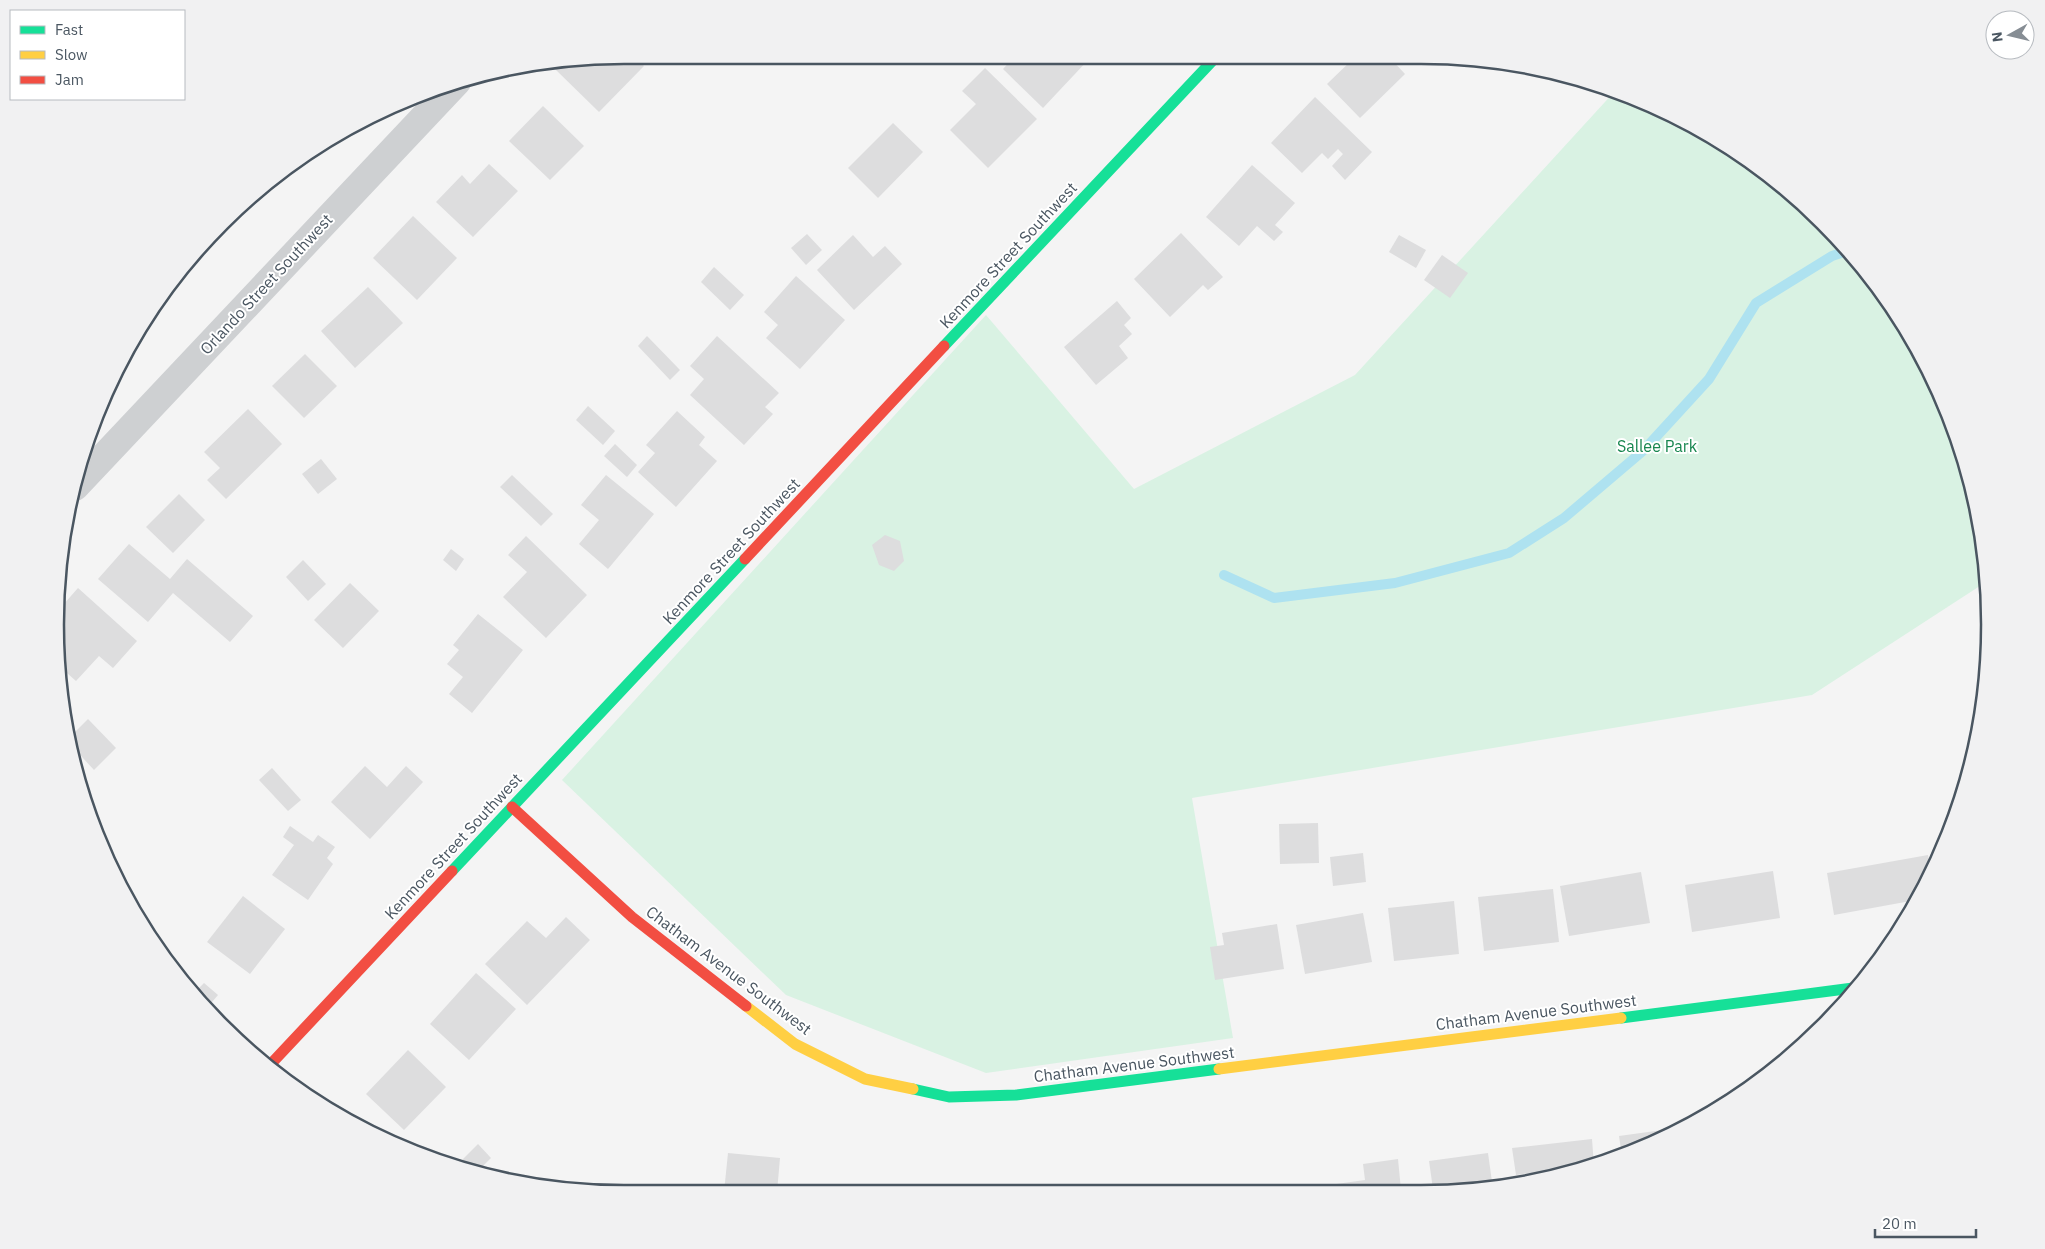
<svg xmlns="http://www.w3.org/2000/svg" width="2045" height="1249" font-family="'IBM Plex Sans',sans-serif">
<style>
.green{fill:#d9f2e3}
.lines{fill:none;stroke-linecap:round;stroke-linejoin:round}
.stream{stroke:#aee2f0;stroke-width:10}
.building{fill:#ddddde}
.street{stroke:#ced0d2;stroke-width:28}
.fast{stroke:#16e098;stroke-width:11}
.slow{stroke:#ffcf43;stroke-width:11}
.jam{stroke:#f24e42;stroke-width:11}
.labels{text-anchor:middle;stroke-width:4;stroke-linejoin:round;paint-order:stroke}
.street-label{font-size:16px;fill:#4a5661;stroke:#fff}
.park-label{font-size:16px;fill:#17864f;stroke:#fff}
.rim{fill:none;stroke:#4a5661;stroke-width:2.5}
</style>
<rect width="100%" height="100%" fill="#f4f4f4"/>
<path class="green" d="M1615,91L1737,151L1823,222L1894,308L1947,407L1979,514L1986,582L1812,695L1192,798L1233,1038L986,1073L786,995L562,780L986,315L1134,489L1355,375Z"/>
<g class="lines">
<path class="stream" d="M1224,575L1274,598L1395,583L1509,553L1564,518L1644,450L1709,379L1756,303L1832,256L1847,251"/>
</g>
<g class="building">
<path d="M1355,57H1389L1405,74L1360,118L1327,84Z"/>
<path d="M1013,58H1087L1089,59L1043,108L1003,69Z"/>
<path d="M564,60H638L644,66L599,112L555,69Z"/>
<path d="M985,68L1037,119L988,168L950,130L976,104L962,91Z"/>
<path d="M1315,97L1372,152L1345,180L1332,166L1343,154L1338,149L1328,159L1322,153L1302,173L1271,143Z"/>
<path d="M543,106L584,146L550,180L509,141Z"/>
<path d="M893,123L923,152L878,198L848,168Z"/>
<path d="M489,164L518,191L473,237L436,202L462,175L470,184Z"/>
<path d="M1252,165L1295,203L1275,225L1283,232L1274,241L1257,226L1239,246L1206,217Z"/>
<path d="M246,200L248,202L216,229L222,222Z"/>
<path d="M413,216L457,258L417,300L373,258Z"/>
<path d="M1181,233L1223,277L1208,290L1203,285L1170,317L1134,279Z"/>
<path d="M807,234L822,250L806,265L791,248Z"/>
<path d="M853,235L873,257L885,246L902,264L854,310L817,270Z"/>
<path d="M1399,235L1426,250L1416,268L1389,252Z"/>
<path d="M1442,255L1468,273L1450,298L1424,280Z"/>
<path d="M714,267L744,295L730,310L701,282Z"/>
<path d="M796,276L845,320L800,369L766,338L778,325L764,312Z"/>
<path d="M368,287L403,323L355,368L321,331Z"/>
<path d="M1117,301L1131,318L1124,325L1132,334L1119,346L1128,358L1096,385L1064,347Z"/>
<path d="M647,336L680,370L670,380L638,346Z"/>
<path d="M717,336L779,393L765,407L773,414L744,445L690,395L704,379L690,366Z"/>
<path d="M305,354L337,386L304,418L272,386Z"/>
<path d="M588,406L615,431L603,445L576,420Z"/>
<path d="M248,409L282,444L226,499L207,480L220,468L204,452Z"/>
<path d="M677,411L705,437L699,445L717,461L676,507L638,472L655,453L646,445Z"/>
<path d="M615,444L637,465L627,477L604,456Z"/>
<path d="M321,459L337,479L318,494L302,474Z"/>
<path d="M512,475L553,514L541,526L500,487Z"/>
<path d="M606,475L654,514L608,569L579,544L599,520L581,505Z"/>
<path d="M179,494L205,520L173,553L146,527Z"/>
<path d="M885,535L900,541L904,561L894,571L879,565L872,545Z"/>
<path d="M526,536L587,595L546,638L503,597L527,572L508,555Z"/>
<path d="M129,544L170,579L187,559L253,616L230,642L173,593L148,622L98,579Z"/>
<path d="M451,549L464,559L456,571L443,560Z"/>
<path d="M303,560L326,584L308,601L286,577Z"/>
<path d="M350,583L379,611L343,648L314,620Z"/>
<path d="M78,588L137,641L113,668L99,656L76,681L58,665L55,624L56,613Z"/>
<path d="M478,614L523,650L472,713L449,694L463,677L447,664L459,650L453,645Z"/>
<path d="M88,719L116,748L94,770L71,745L69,738Z"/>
<path d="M365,766L387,787L406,766L423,782L370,839L331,802Z"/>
<path d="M272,768L301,800L288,811L259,780Z"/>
<path d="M1318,823L1319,863L1280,864L1279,824Z"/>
<path d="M290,826L313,842L318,835L335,847L327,858L333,864L308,900L272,875L294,845L283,837Z"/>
<path d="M1363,853L1366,882L1333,886L1330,857Z"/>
<path d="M1928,855L1931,872L1916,900L1834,915L1827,873Z"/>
<path d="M1773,871L1780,918L1692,932L1685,885Z"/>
<path d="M1641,872L1650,923L1569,936L1560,886Z"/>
<path d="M1553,889L1559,942L1484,951L1478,897Z"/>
<path d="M243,896L285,929L250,974L207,942Z"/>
<path d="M1454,901L1459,954L1394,961L1388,908Z"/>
<path d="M1363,913L1372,962L1305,974L1296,925Z"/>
<path d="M566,917L590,940L527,1005L485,964L527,921L546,938Z"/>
<path d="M1277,924L1284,969L1215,980L1210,947L1224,945L1222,933Z"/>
<path d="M172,968L197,990L204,983L218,995L206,1009L173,971Z"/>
<path d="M476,973L516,1009L469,1060L430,1024Z"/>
<path d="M408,1050L446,1087L404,1130L366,1094Z"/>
<path d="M1677,1128V1130L1622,1156L1619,1136Z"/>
<path d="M1592,1139L1594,1166L1531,1181L1530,1173L1516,1175L1512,1148Z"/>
<path d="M478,1144L491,1158L478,1171L467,1169L460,1162Z"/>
<path d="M728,1153L780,1158L777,1192H724Z"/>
<path d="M1488,1153L1493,1189H1433L1429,1161Z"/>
<path d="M1398,1159L1401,1190H1329V1185L1365,1180L1363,1164Z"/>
<path d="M904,1189L918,1190V1191L903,1192Z"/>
</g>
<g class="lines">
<path class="street" d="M75,487L457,82"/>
<g class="fast">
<path d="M944,346L1216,57"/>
<path d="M452,871L745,559"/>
<path d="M1621,1018L1853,988"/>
<path d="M913,1089L949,1097L1016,1095L1219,1069"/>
</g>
<g class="slow">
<path d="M746,1006L795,1044L865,1079L913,1089"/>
<path d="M1219,1069L1621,1018"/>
</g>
<g class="jam">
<path d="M745,559L944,346"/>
<path d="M512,807L632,917L746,1006"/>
<path d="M269,1066L452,871"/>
</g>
</g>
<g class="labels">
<g class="street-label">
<text transform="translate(1008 255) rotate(-47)" y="6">Kenmore Street Southwest</text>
<text transform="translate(266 284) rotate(-47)" y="6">Orlando Street Southwest</text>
<text transform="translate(731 551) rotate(-47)" y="6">Kenmore Street Southwest</text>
<text transform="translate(453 846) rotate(-47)" y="6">Kenmore Street Southwest</text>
<text transform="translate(729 970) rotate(37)" y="6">Chatham Avenue Southwest</text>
<text transform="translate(1536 1012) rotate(-7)" y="6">Chatham Avenue Southwest</text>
<text transform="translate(1134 1064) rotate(-7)" y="6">Chatham Avenue Southwest</text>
</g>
<g class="park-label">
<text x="1657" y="452">Sallee Park</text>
</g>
</g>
<path d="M0 0H2045V1249H0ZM624 64H1421A560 560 0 0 1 1981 624V625A560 560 0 0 1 1421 1185H624A560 560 0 0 1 64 625V624A560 560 0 0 1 624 64Z" fill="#f1f1f2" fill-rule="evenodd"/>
<path class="rim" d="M624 64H1421A560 560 0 0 1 1981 624V625A560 560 0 0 1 1421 1185H624A560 560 0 0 1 64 625V624A560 560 0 0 1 624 64Z"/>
<rect x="10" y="10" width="175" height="90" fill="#ffffff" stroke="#b7bbc0"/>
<rect x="20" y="26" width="25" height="8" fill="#16e098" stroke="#b7bbc0"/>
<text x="55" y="35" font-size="15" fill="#4a5661">Fast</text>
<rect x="20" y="51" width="25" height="8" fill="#ffcf43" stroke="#b7bbc0"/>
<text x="55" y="60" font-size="15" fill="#4a5661">Slow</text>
<rect x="20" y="76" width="25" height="8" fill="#f24e42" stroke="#b7bbc0"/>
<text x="55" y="85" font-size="15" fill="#4a5661">Jam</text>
<g transform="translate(2010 35) rotate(262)"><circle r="24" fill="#ffffff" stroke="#b7bbc0"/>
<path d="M0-4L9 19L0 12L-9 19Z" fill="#868d94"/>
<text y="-8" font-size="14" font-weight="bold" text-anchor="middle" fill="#4a5661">N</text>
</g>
<path d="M1875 1229v8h101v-8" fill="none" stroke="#4a5661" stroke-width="2.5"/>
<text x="1882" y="1229" font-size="15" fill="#4a5661" stroke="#ffffff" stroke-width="4" paint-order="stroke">20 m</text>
</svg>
